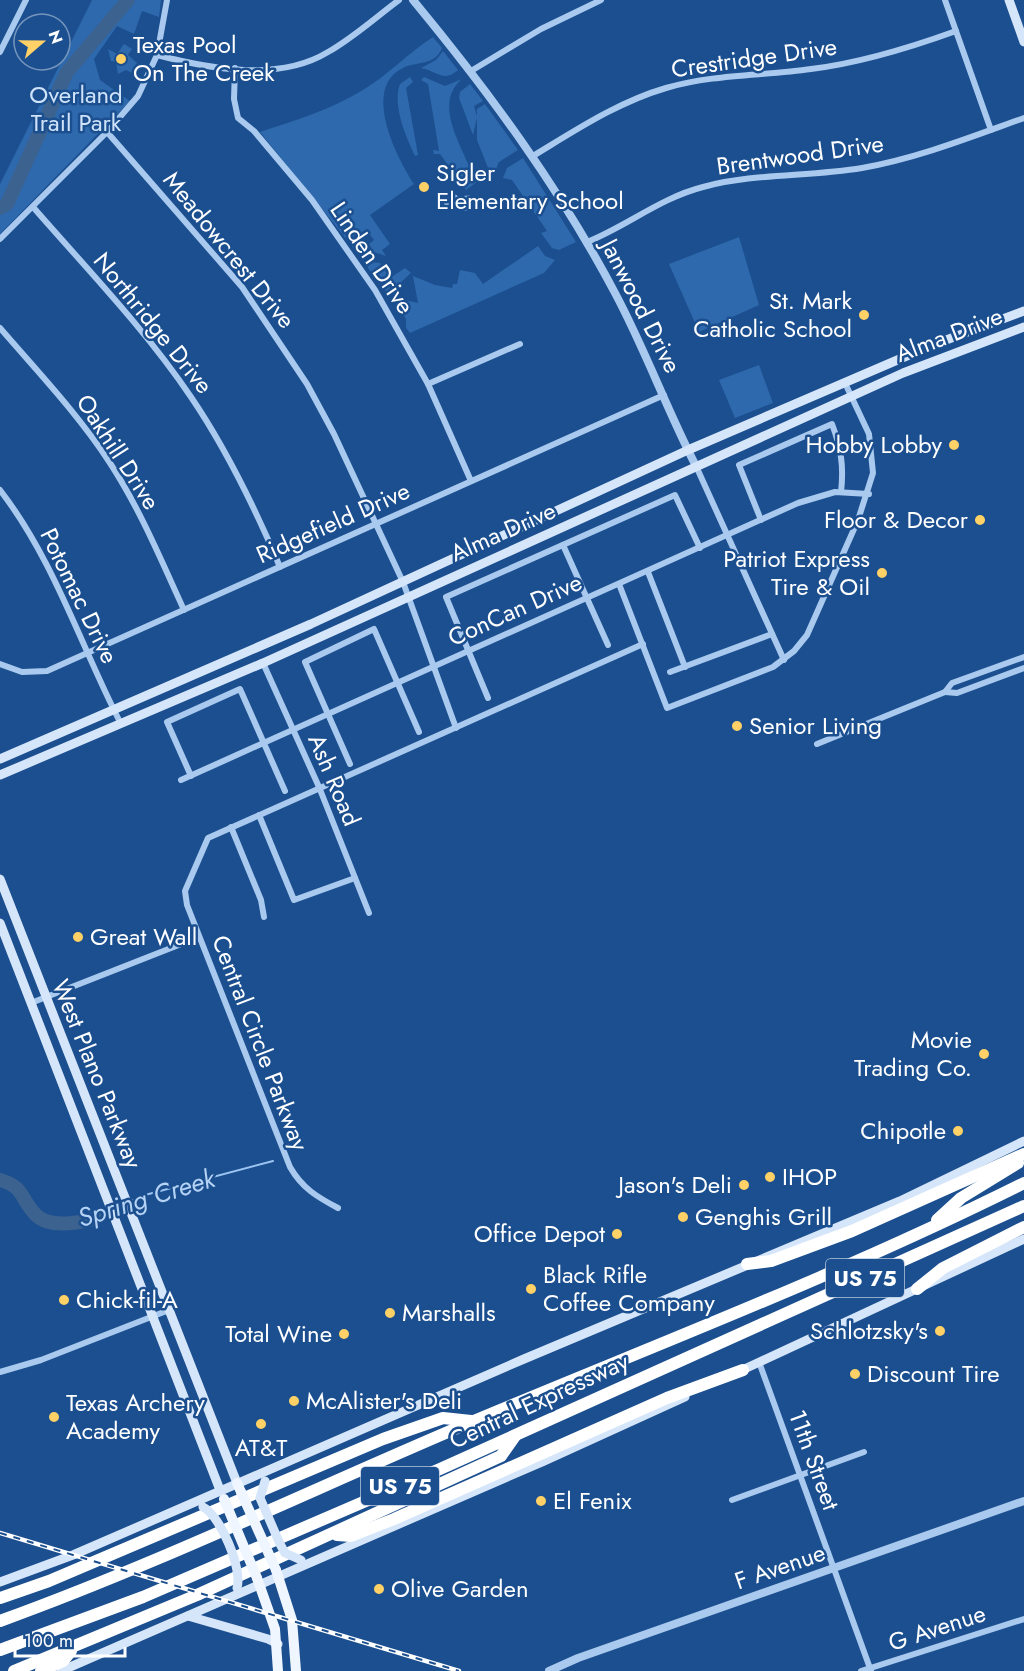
<svg xmlns="http://www.w3.org/2000/svg" width="1024" height="1671" font-family="Jost,sans-serif">
<style>
.green{fill:#2e69ad}
.lines{fill:none;stroke-linecap:round;stroke-linejoin:round}
.stream{stroke:#9cc4f0;stroke-width:2}
.river{stroke:#3c6290;stroke-width:14}
.pedestrian{stroke:#a9c9ee;stroke-width:5}
.minor{stroke:#a9c9ee;stroke-width:6}
.tertiary{stroke:#a9c9ee;stroke-width:8}
.secondary{stroke:#d6e6fa;stroke-width:9}
.primary{stroke:#f0f6ff;stroke-width:10}
.motorway{stroke:#fff;stroke-width:12}
.rail-casing{stroke:#fff;stroke-width:4.5}
.rail{stroke:#1b4f8f;stroke-width:2;stroke-dasharray:7;stroke-linecap:butt}
.secondary-bridge{stroke:#d6e6fa;stroke-width:9}
.primary-bridge{stroke:#f0f6ff;stroke-width:10}
.poi-dot{fill:#ffd166;stroke:#1b4f8f;stroke-width:2}
.labels{text-anchor:middle;stroke-width:5;stroke-linejoin:round;paint-order:stroke}
.shield{fill:#1b4f8f;stroke:#bbcadd;stroke-width:1.5}
.shield-label{font-size:22px;font-weight:bold;fill:#fff}
.poi-label{font-size:24px;fill:#fff;stroke:#1b4f8f;text-anchor:start}
.street-label{font-size:24px;fill:#fff;stroke:#1b4f8f}
.park-label{font-size:24px;fill:#cfe3fa;stroke:#1b4f8f}
.water-label{font-size:26px;font-style:italic;fill:#b5d3f5;stroke:#1b4f8f}
</style>
<rect width="100%" height="100%" fill="#1b4f8f"/>
<g class="green">
<path d="M92,0H161L159,17L142,11L134,34L117,26L94,59L100,80L130,101L0,234V184Z"/>
<path d="M433,37L442,48C435,66 417,61 403,68C361,88 397,158 414,184L370,215L390,244L382,250L386,256L374,252L369,244L374,240L367,231L353,236L363,252L360,256L260,132C296,120 330,110 363,90C388,75 408,53 433,37Z"/>
<path d="M124,44L132,49L128,55L137,63L132,73L126,70L118,74L116,62L111,61L108,49L117,54Z"/>
<path d="M443,51L458,70C444,83 437,71 421,68L436,60Z"/>
<path d="M410,77L413,82L406,88L418,155L415,156C406,137 392,105 400,84Z"/>
<path d="M424,77L445,86L462,79C433,103 461,144 472,173L479,176L478,181L466,190L440,154H434L433,150L439,151L428,84L421,80Z"/>
<path d="M470,84L483,101L474,106L477,116V109L485,104L518,150L499,162L492,178L477,140V118L473,135L459,98L460,92Z"/>
<path d="M523,158L576,242L559,250L552,248L541,233L547,231L512,180L503,178L507,168Z"/>
<path d="M739,237L759,305L699,332L669,264Z"/>
<path d="M538,246L545,256L555,260L544,273L410,333L406,328V319L392,297L418,303L413,276L435,285L452,288L453,284H457L460,270L475,273L483,284Z"/>
<path d="M371,262L380,263L390,278L405,268L411,273L388,294L368,268L367,264Z"/>
<path d="M759,365L773,403L735,418L719,380Z"/>
</g>
<g class="lines">
<g class="stream">
<path d="M129,1202L145,1195L273,1161"/>
<path d="M100,1216L110,1211"/>
</g>
<g class="river">
<path d="M0,208L7,204L67,72L128,0"/>
<path d="M0,1180C25,1187 20,1199 36,1215C50,1229 84,1223 100,1216"/>
</g>
<path class="pedestrian" d="M450,194L458,199L469,198L472,204L467,208L448,206L446,202Z"/>
<g class="minor">
<path d="M945,0L991,130"/>
<path d="M0,52L26,0"/>
<path d="M157,55C210,69 279,82 328,52C353,38 376,17 399,0"/>
<path d="M235,68L234,99L238,118L254,131L312,200L375,290L428,384L471,481"/>
<path d="M471,71L541,29L601,0"/>
<path d="M107,132L242,287L307,384L334,434L403,582L456,728"/>
<path d="M533,156C576,130 618,102 666,88C714,74 762,76 811,69C861,63 909,48 956,31"/>
<path d="M33,207C87,269 145,329 191,397C227,450 255,508 280,567"/>
<path d="M0,239L107,132L138,96L157,55L167,0"/>
<path d="M587,242C627,226 660,198 703,187C754,173 809,177 862,168C918,158 971,137 1024,118"/>
<path d="M0,328C38,372 78,414 110,463C140,509 161,560 184,610"/>
<path d="M428,384L520,344"/>
<path d="M696,466L784,660"/>
<path d="M0,490C54,560 80,644 120,722"/>
<path d="M761,520L739,465L832,424C841,448 844,466 841,492"/>
<path d="M563,545L608,645"/>
<path d="M648,572L685,667"/>
<path d="M619,584L667,708L773,667L794,651L807,635L858,520L873,473L869,434L845,383"/>
<path d="M263,663L319,787L369,913"/>
<path d="M0,664L22,672L47,671L664,395"/>
<path d="M670,672L772,634"/>
<path d="M945,692L957,693L1024,668"/>
<path d="M488,698L446,597L675,495L700,548"/>
<path d="M817,744L945,692L952,683L1024,657"/>
<path d="M350,764L305,662L374,629L419,732"/>
<path d="M191,776L167,722L240,689L285,791"/>
<path d="M181,780L798,503L835,492L869,494"/>
<path d="M259,815L294,900L355,878"/>
<path d="M231,827L261,900L264,917"/>
<path d="M31,1003L199,937"/>
<path d="M338,1208C317,1197 302,1188 290,1167L187,905L185,891L208,838L643,644"/>
<path d="M759,1362L871,1671"/>
<path d="M0,1372L41,1360L169,1310"/>
<path d="M732,1500L864,1452"/>
<path d="M861,1671L1024,1619"/>
</g>
<g class="tertiary">
<path d="M413,0C489,92 559,187 615,293C645,349 667,410 696,466"/>
<path d="M549,1671L578,1658L1024,1501"/>
</g>
<g class="secondary">
<path d="M1009,0L1024,42"/>
<path d="M0,759L311,624L688,450L930,346L1024,311"/>
<path d="M0,775L263,663L903,373L1024,327"/>
<path d="M0,879L237,1483"/>
<path d="M0,923L220,1490"/>
<path d="M738,1372L1024,1239"/>
<path d="M0,1582L73,1555L524,1359L900,1201L1024,1141"/>
<path d="M188,1616L268,1639L278,1644"/>
<path d="M61,1671L544,1461L685,1397"/>
</g>
<g class="primary">
<path d="M237,1483L241,1492"/>
<path d="M276,1570L292,1620L296,1671"/>
<path d="M257,1578L275,1629L278,1671"/>
</g>
<g class="motorway">
<path d="M937,1220L961,1198L1018,1163"/>
<path d="M747,1264L771,1261L852,1231L1024,1154"/>
<path d="M917,1289L943,1268L1024,1227"/>
<path d="M337,1535L351,1536L394,1519L667,1398L743,1370"/>
<path d="M0,1598L49,1581L383,1439L443,1418L471,1421"/>
<path d="M0,1621C160,1563 313,1489 469,1423C655,1345 844,1273 1024,1183"/>
<path d="M0,1650L143,1597L440,1469L1024,1206"/>
<path d="M14,1671L197,1595L501,1456L515,1436"/>
<path d="M41,1671L63,1661L71,1651"/>
</g>
<g class="rail-casing">
<path id="rail" d="M0,1533L459,1671"/>
</g>
<use href="#rail" class="rail"/>
<g class="secondary-bridge">
<path d="M265,1481L260,1498L280,1544L285,1553L301,1560"/>
<path d="M203,1507C220,1515 243,1569 237,1588"/>
</g>
<g class="primary-bridge">
<path d="M241,1492L276,1570"/>
<path d="M224,1499L257,1578"/>
</g>
</g>
<g class="poi-dot">
<circle cx="121" cy="59" r="6"/>
<circle cx="424" cy="187" r="6"/>
<circle cx="864" cy="315" r="6"/>
<circle cx="954" cy="445" r="6"/>
<circle cx="980" cy="520" r="6"/>
<circle cx="882" cy="573" r="6"/>
<circle cx="737" cy="726" r="6"/>
<circle cx="78" cy="937" r="6"/>
<circle cx="984" cy="1054" r="6"/>
<circle cx="958" cy="1131" r="6"/>
<circle cx="770" cy="1177" r="6"/>
<circle cx="744" cy="1185" r="6"/>
<circle cx="683" cy="1217" r="6"/>
<circle cx="617" cy="1234" r="6"/>
<circle cx="531" cy="1289" r="6"/>
<circle cx="64" cy="1300" r="6"/>
<circle cx="390" cy="1313" r="6"/>
<circle cx="940" cy="1331" r="6"/>
<circle cx="344" cy="1334" r="6"/>
<circle cx="855" cy="1374" r="6"/>
<circle cx="294" cy="1401" r="6"/>
<circle cx="54" cy="1417" r="6"/>
<circle cx="261" cy="1424" r="6"/>
<circle cx="541" cy="1501" r="6"/>
<circle cx="379" cy="1589" r="6"/>
</g>
<g class="labels">
<g class="shield">
<rect x="826" y="1259" width="78" height="38" rx="4.5"/>
<rect x="361" y="1467" width="78" height="38" rx="4.5"/>
</g>
<g class="shield-label">
<text x="865" y="1286">US 75</text>
<text x="400" y="1494">US 75</text>
</g>
<g class="poi-label">
<text x="133" y="53">Texas Pool<tspan x="133" dy="28">On The Creek</tspan></text>
<text x="436" y="181">Sigler<tspan x="436" dy="28">Elementary School</tspan></text>
<text x="852" y="309" text-anchor="end">St. Mark<tspan x="852" dy="28">Catholic School</tspan></text>
<text x="942" y="453" text-anchor="end">Hobby Lobby</text>
<text x="968" y="528" text-anchor="end">Floor &amp; Decor</text>
<text x="870" y="567" text-anchor="end">Patriot Express<tspan x="870" dy="28">Tire &amp; Oil</tspan></text>
<text x="749" y="734">Senior Living</text>
<text x="90" y="945">Great Wall</text>
<text x="972" y="1048" text-anchor="end">Movie<tspan x="972" dy="28">Trading Co.</tspan></text>
<text x="946" y="1139" text-anchor="end">Chipotle</text>
<text x="782" y="1185">IHOP</text>
<text x="732" y="1193" text-anchor="end">Jason's Deli</text>
<text x="695" y="1225">Genghis Grill</text>
<text x="605" y="1242" text-anchor="end">Office Depot</text>
<text x="543" y="1283">Black Rifle<tspan x="543" dy="28">Coffee Company</tspan></text>
<text x="76" y="1308">Chick-fil-A</text>
<text x="402" y="1321">Marshalls</text>
<text x="928" y="1339" text-anchor="end">Schlotzsky's</text>
<text x="332" y="1342" text-anchor="end">Total Wine</text>
<text x="867" y="1382">Discount Tire</text>
<text x="306" y="1409">McAlister's Deli</text>
<text x="66" y="1411">Texas Archery<tspan x="66" dy="28">Academy</tspan></text>
<text x="261" y="1456" text-anchor="middle">AT&amp;T</text>
<text x="553" y="1509">El Fenix</text>
<text x="391" y="1597">Olive Garden</text>
</g>
<g class="street-label">
<text transform="translate(754 58) rotate(-8)" y="8">Crestridge Drive</text>
<text transform="translate(800 155) rotate(-8)" y="8">Brentwood Drive</text>
<text transform="translate(229 250) rotate(51)" y="8">Meadowcrest Drive</text>
<text transform="translate(372 258) rotate(56)" y="8">Linden Drive</text>
<text transform="translate(641 306) rotate(63)" y="8">Janwood Drive</text>
<text transform="translate(153 323) rotate(51)" y="8">Northridge Drive</text>
<text transform="translate(949 335) rotate(-21)" y="8">Alma Drive</text>
<text transform="translate(118 452) rotate(57)" y="8">Oakhill Drive</text>
<text transform="translate(333 523) rotate(-24)" y="8">Ridgefield Drive</text>
<text transform="translate(503 532) rotate(-24)" y="8">Alma Drive</text>
<text transform="translate(79 596) rotate(64)" y="8">Potomac Drive</text>
<text transform="translate(515 610) rotate(-24)" y="8">ConCan Drive</text>
<text transform="translate(334 780) rotate(67)" y="8">Ash Road</text>
<text transform="translate(260 1043) rotate(69)" y="8">Central Circle Parkway</text>
<text transform="translate(97 1074) rotate(68)" y="8">West Plano Parkway</text>
<text transform="translate(539 1401) rotate(-25)" y="8">Central Expressway</text>
<text transform="translate(814 1460) rotate(70)" y="8">11th Street</text>
<text transform="translate(780 1567) rotate(-19)" y="8">F Avenue</text>
<text transform="translate(937 1628) rotate(-18)" y="8">G Avenue</text>
</g>
<g class="park-label">
<text x="76" y="103">Overland<tspan x="76" dy="28">Trail Park</tspan></text>
</g>
<g class="water-label">
<text transform="translate(146 1198) rotate(-17)" y="9">Spring Creek</text>
</g>
</g>
<g transform="translate(42 42) rotate(70)"><circle r="28" fill="#1b4f8f" stroke="#7695bc" stroke-width="1.5"/>
<path d="M0-4.5L10 22L0 15L-10 22Z" fill="#ffd166"/>
<text y="-9" font-size="16" font-weight="bold" text-anchor="middle" fill="#ffffff">N</text>
</g>
<path d="M15 1647v9h110v-9" fill="none" stroke="#ffffff" stroke-width="3"/>
<text x="24" y="1647" font-size="18" fill="#ffffff" stroke="#1b4f8f" stroke-width="4.5" paint-order="stroke">100 m</text>
</svg>
